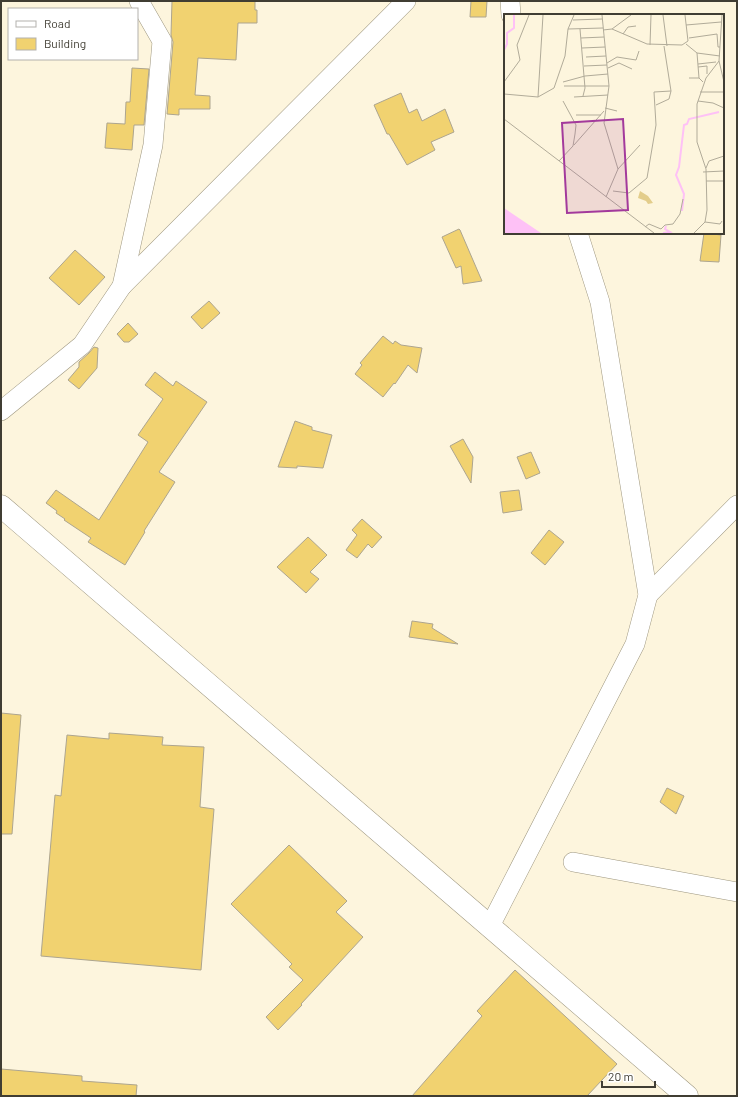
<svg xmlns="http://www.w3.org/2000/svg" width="738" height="1097" font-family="Barlow,sans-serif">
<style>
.building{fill:#f1d270;stroke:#ada58f}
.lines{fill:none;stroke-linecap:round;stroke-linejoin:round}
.street-casing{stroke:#9d967f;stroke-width:20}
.secondary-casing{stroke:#9d967f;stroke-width:23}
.street{stroke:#fff;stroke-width:19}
.secondary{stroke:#fff;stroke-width:22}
.inset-river{fill:none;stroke:#fec1f6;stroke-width:2}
.inset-road{fill:none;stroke:#b1ab99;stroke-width:1}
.view{fill:#a33a9c;fill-opacity:0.15;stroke:#a33a9c;stroke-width:2}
.inset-edge{fill:none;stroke:#403d33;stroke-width:2}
</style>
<rect width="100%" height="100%" fill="#fdf5dd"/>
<g class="building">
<path d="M172,1H255V10H257V23H238L236,60L198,58L195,95L210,96V109H179V115L167,114L173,42L171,35Z"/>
<path d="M471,1H487L486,17H470Z"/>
<path d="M132,68L149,69L144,125H134L132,150L105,148L107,123L125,124L126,102H130Z"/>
<path d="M401,93L409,113L417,109L422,121L445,109L454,132L431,142L435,150L407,165L389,134H387L374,105Z"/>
<path d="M459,229L460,230L482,281L463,284L461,266L456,268L442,237Z"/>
<path d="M704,233L721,235L719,262L700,261Z"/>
<path d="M75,250L105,277L79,305L49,278Z"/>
<path d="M209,301L220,313L202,329L191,317Z"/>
<path d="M128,323L138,334L129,342H124L117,334Z"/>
<path d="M383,336L393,344L395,341L401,345L422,348L417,373L408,365L395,384L394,383L383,397L355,374L362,365L360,363Z"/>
<path d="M94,347L98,348L97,368L79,389L68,380L79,367V362L89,353Z"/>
<path d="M155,372L173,386L176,381L207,402L159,472L175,482L144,531L145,532L125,565L88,542L91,538L64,520L65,519L56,513L57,511L46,503L56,490L99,520L148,442L138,435L163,399L145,385Z"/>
<path d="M295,421L312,427V430L332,435L323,468L297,466V468L278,467Z"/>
<path d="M463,439L473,457L471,483L450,446Z"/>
<path d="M531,452L540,473L526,479L517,457Z"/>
<path d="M519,490L522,510L503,513L500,492Z"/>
<path d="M362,519L382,537L372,548L368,544L357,558L346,550L357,535L352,530Z"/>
<path d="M549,530L564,542L545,565L531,553Z"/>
<path d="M308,537L327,555L310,572L319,579L306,593L277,567Z"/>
<path d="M412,621L433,624L432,628L458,644L409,637Z"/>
<path d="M1,713L21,715L12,834H1Z"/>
<path d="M109,733L163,737L162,745L204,747L200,807L214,809L201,970L41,956L55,795L61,796L67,735L109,739Z"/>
<path d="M667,788L684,796L676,814L660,802Z"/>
<path d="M289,845L347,901L336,912L363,937L301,1004L302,1005L278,1030L266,1017L303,980L289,967L292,964L231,904Z"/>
<path d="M515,970L617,1064L587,1096H412L482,1016L477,1011Z"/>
<path d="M1,1069L82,1076V1081L137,1085L136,1096H1Z"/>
</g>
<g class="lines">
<g class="street-casing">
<g id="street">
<path d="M510,1L511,15"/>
<path d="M122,286L406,1"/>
<path d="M1,411L82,345L122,286L153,145L162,41L139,1"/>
<path d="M648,595L737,505"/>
<path d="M573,862L737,892"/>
<path d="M490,926L635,644L648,595L600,302L578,233"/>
</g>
</g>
<g class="secondary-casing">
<path id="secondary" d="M1,506L687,1096"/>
</g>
<use href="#street" class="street"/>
<use href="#secondary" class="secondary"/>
</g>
<g transform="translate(504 14)">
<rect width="220" height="220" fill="#fdf5dd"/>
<path d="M136,177L144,182L149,189L144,190L142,187L134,184Z" fill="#e3cd8b"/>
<path d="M0,194L37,219H0Z" fill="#fec1f6"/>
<path class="inset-river" d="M0,36L3,30V19L10,14V1M178,197L180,180L172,161L175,153L180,111L183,110L185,105L215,98M159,219L166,218L161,215L162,212"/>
<path class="inset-road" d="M98,1L105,72L100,109L114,155L102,183M159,1L163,32M218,1L215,47L220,68M69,6L98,5M182,11L217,8M64,15L99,14M76,15L81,74L79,82M108,15L127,1M99,16L108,15L143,30L178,31L184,27L181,1M119,20L124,13L132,12M77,24L100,23M185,24L213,20L214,33H216M182,30L193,39M146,31L147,1M160,32L167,77M78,34L101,33M82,43L102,42M103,49L113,43L132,46L135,37M194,50L212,48M80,52L103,51M194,53L203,52V60M104,54L115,49L128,55M185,64H195L199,68M195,64L193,39L216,42M0,68L16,46L13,31L25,1M59,68L81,62L104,60M60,72H105M196,78H220M0,80L34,83L50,74L61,42L64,15L70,1M34,83L39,1M70,83L104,81M194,87L209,89L220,94M101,94L113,97M72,101H97M0,105L150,219M70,131L100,97M55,147L69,132L71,120L72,111L59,87M202,154L205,147L220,142M114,155L136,131M199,158L220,157M202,167H220M109,177L125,179L143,164L152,111L150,78L167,77L165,85L152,91M201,208L216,210L218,207M141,213L145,210L157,215L161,211L169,210L176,200L179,185M190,219L201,208L203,196L202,155L193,128V90L202,64L215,47"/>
<path class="view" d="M119,105L124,196L63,199L58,109Z"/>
<rect width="220" height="220" class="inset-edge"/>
</g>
<rect width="738" height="1097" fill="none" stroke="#403d33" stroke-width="4"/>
<rect x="8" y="8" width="130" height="52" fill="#ffffff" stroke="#b3b1ad"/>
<rect x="16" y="21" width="20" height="6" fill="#ffffff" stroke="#b3b1ad"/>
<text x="44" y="28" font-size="12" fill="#403d33">Road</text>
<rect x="16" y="38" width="20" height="12" fill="#f1d270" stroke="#b3b1ad"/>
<text x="44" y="48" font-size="12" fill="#403d33">Building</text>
<path d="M602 1081v6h53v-6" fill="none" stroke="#403d33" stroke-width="2"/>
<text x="608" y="1081" font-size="12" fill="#403d33" stroke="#ffffff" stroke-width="3" paint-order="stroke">20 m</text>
</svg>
